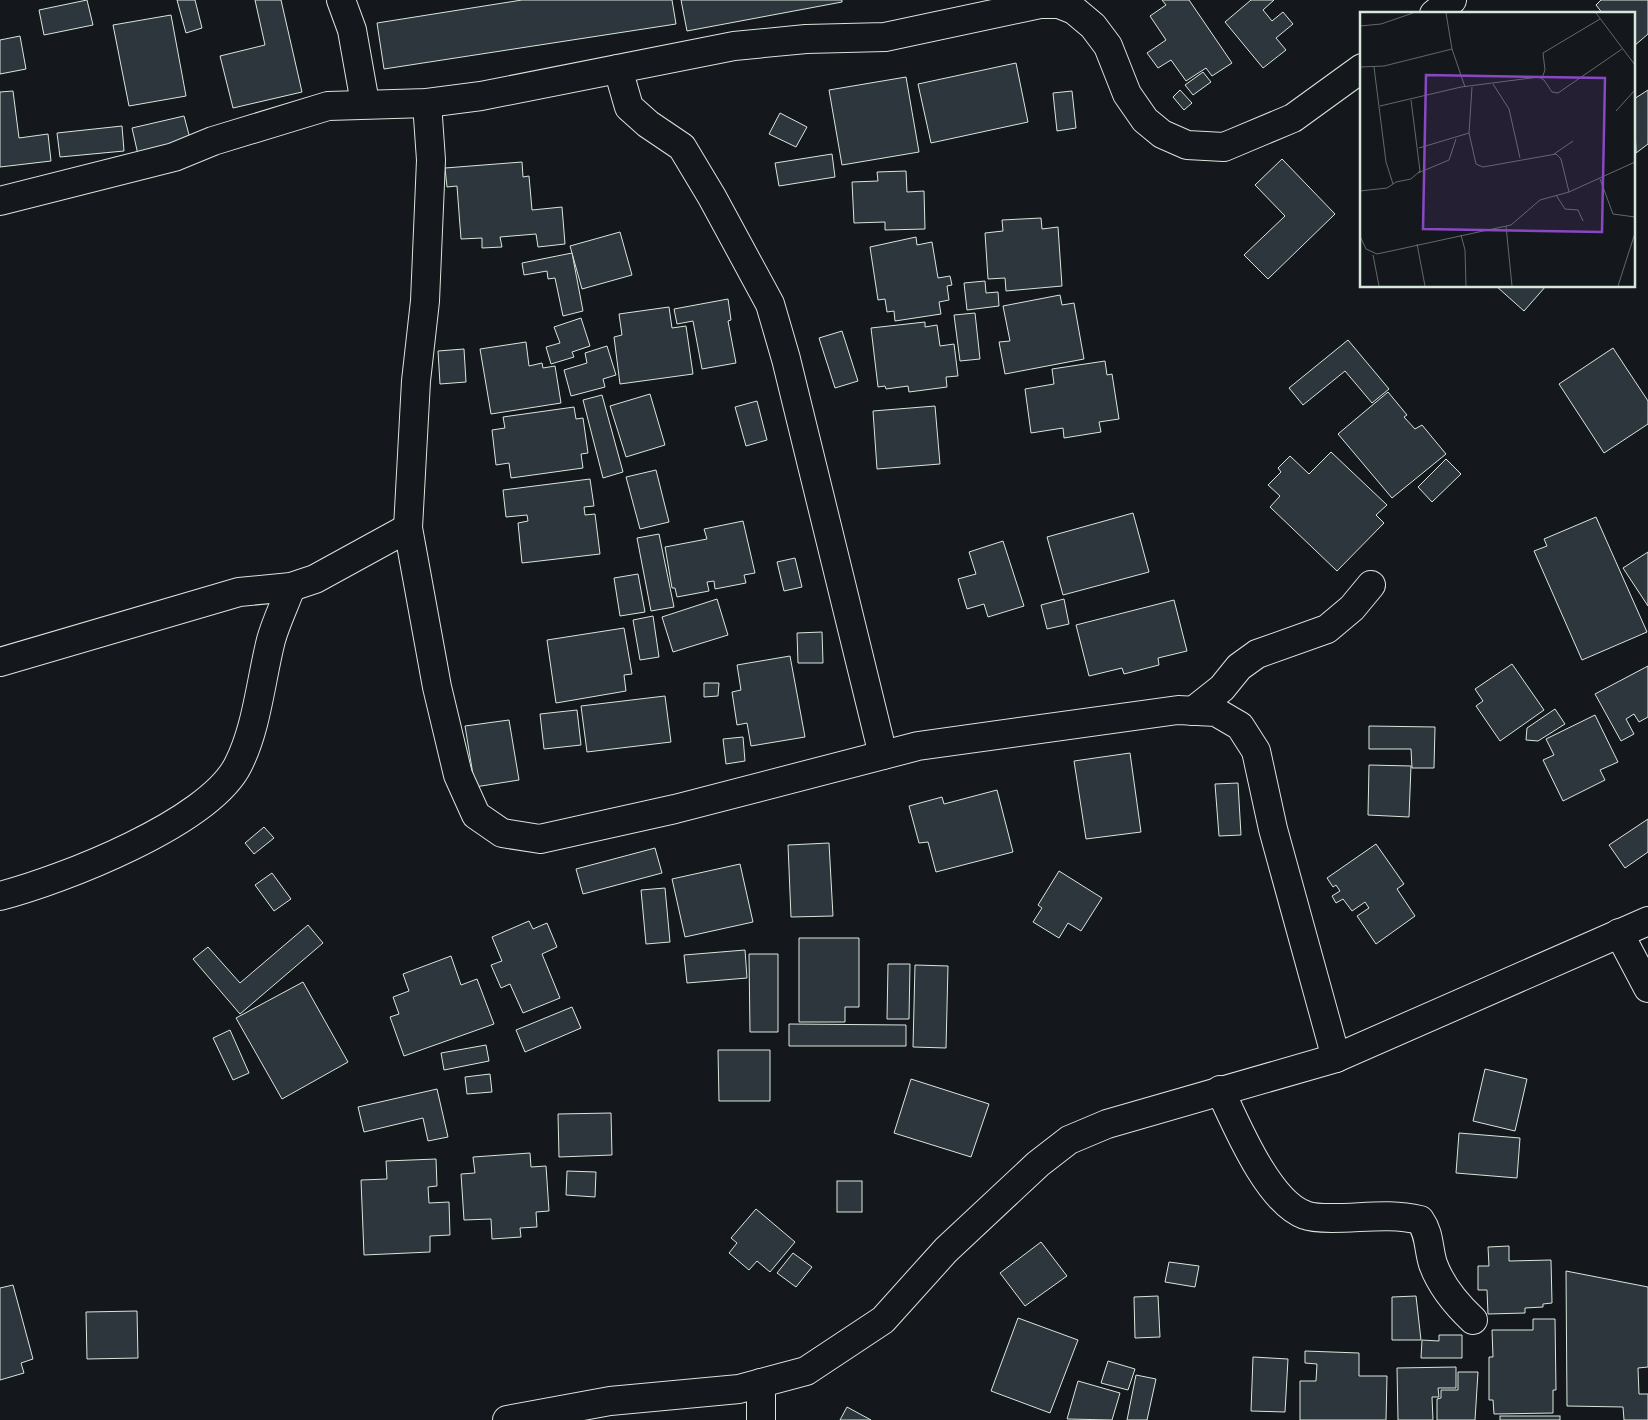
<svg xmlns="http://www.w3.org/2000/svg" width="1648" height="1420" font-family="'IBM Plex Sans',sans-serif">
<style>
.building{fill:#2c363c;stroke:#d8e6dc}
.lines{fill:none;stroke-linecap:round;stroke-linejoin:round}
.minor-casing{stroke:#d8e6dc;stroke-width:30}
.minor{stroke:#14181c;stroke-width:28}
.inset-road{fill:none;stroke:#626a69;stroke-width:1}
.view{fill:#8948c3;fill-opacity:0.15;stroke:#8948c3;stroke-width:2.5}
.inset-edge{fill:none;stroke:#d8e6dc;stroke-width:2.5}
</style>
<rect width="100%" height="100%" fill="#14181c"/>
<g class="building">
<path d="M87,0L93,25L44,35L39,10Z"/>
<path d="M177,0H195L202,28L186,33Z"/>
<path d="M255,0H281L302,92L233,108L220,56L265,45Z"/>
<path d="M522,0H672L676,24L384,69L377,23Z"/>
<path d="M681,0H842V2L687,31Z"/>
<path d="M1162,0H1189L1232,63L1212,76L1206,68L1186,81L1171,60L1158,68L1147,53L1166,40L1150,16L1166,5Z"/>
<path d="M1251,0H1274L1263,10L1272,21L1283,12L1293,24L1276,38L1286,50L1263,68L1225,22Z"/>
<path d="M1601,0H1648V34L1634,46V14H1603L1596,5Z"/>
<path d="M171,15L186,96L129,106L113,25Z"/>
<path d="M20,36L26,69L0,74V40Z"/>
<path d="M1016,63L1028,122L931,143L918,84Z"/>
<path d="M1203,72L1211,82L1193,95L1185,85Z"/>
<path d="M906,77L919,152L842,165L829,90Z"/>
<path d="M1180,90L1192,103L1184,110L1173,97Z"/>
<path d="M1648,90V144L1636,153L1634,99Z"/>
<path d="M13,91L19,138L48,134L51,161L0,167V92Z"/>
<path d="M1072,91L1076,128L1057,131L1053,93Z"/>
<path d="M780,113L807,127L796,147L769,134Z"/>
<path d="M184,116L192,146L139,159L132,128Z"/>
<path d="M122,126L124,151L60,157L57,133Z"/>
<path d="M832,154L835,177L779,186L775,163Z"/>
<path d="M1282,159L1335,214L1268,279L1244,255L1285,216L1255,185Z"/>
<path d="M522,162L523,177L529,176L532,210L562,207L565,244L538,247L536,234L500,237L502,247L482,248V238L461,239L457,186L447,187L445,168Z"/>
<path d="M906,171L907,192L924,191L925,229L885,230V222L854,223L852,182L878,181L877,172Z"/>
<path d="M1041,218L1042,229L1058,227L1062,286L1006,291L1005,278L988,279L985,233L1003,231L1002,220Z"/>
<path d="M620,232L632,275L582,289L570,246Z"/>
<path d="M916,237L917,245L932,242L938,278L950,276L952,285L947,286L949,300L939,302L941,314L895,321L894,311L887,312L885,299L878,300L870,247Z"/>
<path d="M572,253L583,311L563,316L555,278L548,279L547,271L524,275L522,263Z"/>
<path d="M985,281L986,293L998,292L999,306L967,310L964,283Z"/>
<path d="M1496,286H1546L1524,311Z"/>
<path d="M1060,295L1062,305L1074,303L1084,359L1005,374L999,342L1010,341L1003,306Z"/>
<path d="M728,299L731,320L728,321L736,363L702,369L693,321L677,324L674,309Z"/>
<path d="M669,307L672,328L686,326L693,374L620,384L614,337L622,335L619,314Z"/>
<path d="M975,313L980,359L960,361L954,315Z"/>
<path d="M581,318L590,346L572,352L574,357L551,364L546,347L560,343L554,327Z"/>
<path d="M925,322V327L937,325L940,346L954,344L958,376L946,377L947,387L909,392L908,386L886,389L885,386L878,387L871,328Z"/>
<path d="M842,331L858,381L835,388L819,338Z"/>
<path d="M1348,340L1389,389L1372,403L1345,371L1303,405L1289,388Z"/>
<path d="M526,342L529,366L542,363L543,368L555,366L561,403L491,414L480,349Z"/>
<path d="M607,346L616,375L603,379L605,387L571,396L564,370L587,363L585,353Z"/>
<path d="M1613,348L1648,401V424L1604,453L1559,384Z"/>
<path d="M464,349L466,382L440,384L438,351Z"/>
<path d="M1105,361L1107,375L1112,374L1119,419L1099,422L1101,432L1064,438L1063,428L1031,433L1025,389L1054,384L1052,369Z"/>
<path d="M1388,392L1407,415L1404,417L1415,429L1422,425L1446,454L1392,498L1338,434Z"/>
<path d="M650,394L665,445L626,457L610,406Z"/>
<path d="M602,395L623,472L603,478L583,400Z"/>
<path d="M757,401L767,440L746,446L735,407Z"/>
<path d="M935,406L940,464L877,469L873,411Z"/>
<path d="M574,407L576,419L583,418L588,453L581,454L583,468L511,478L509,463L496,465L492,430L505,428L503,417Z"/>
<path d="M1331,452L1387,505L1376,515L1384,523L1337,571L1270,507L1280,496L1268,485L1281,472L1278,468L1290,456L1309,474Z"/>
<path d="M1446,459L1461,474L1432,502L1418,487Z"/>
<path d="M656,470L669,522L640,529L626,477Z"/>
<path d="M590,479L594,506L584,507L585,515L595,514L600,554L522,563L518,523L528,521L527,515L506,517L503,490Z"/>
<path d="M1133,513L1149,572L1063,595L1047,537Z"/>
<path d="M1596,517L1647,632L1582,660L1534,551L1547,546L1544,539Z"/>
<path d="M743,521L755,573L744,575L746,583L715,589L714,581L707,582L709,591L677,597L675,588H672L665,547L707,539L704,529Z"/>
<path d="M659,534L674,607L651,611L637,538Z"/>
<path d="M1003,541L1024,606L988,617L984,604L967,609L958,579L976,574L969,552Z"/>
<path d="M1648,552V606L1623,568Z"/>
<path d="M795,558L802,587L784,591L777,562Z"/>
<path d="M638,574L645,612L620,616L614,578Z"/>
<path d="M717,599L728,635L673,652L662,617Z"/>
<path d="M1064,599L1069,624L1047,629L1041,605Z"/>
<path d="M1174,600L1187,651L1158,658L1159,665L1124,674L1122,668L1089,676L1076,625Z"/>
<path d="M653,616L659,657L640,660L633,620Z"/>
<path d="M624,628L632,674L624,675L626,691L556,703L547,640Z"/>
<path d="M822,632L823,663H798L797,633Z"/>
<path d="M790,656L805,737L751,746L747,723L737,725L732,692L741,690L737,665Z"/>
<path d="M1512,664L1544,710L1500,741L1476,706L1483,701L1475,689Z"/>
<path d="M1648,666V717L1639,722L1634,714L1626,719L1634,734L1621,741L1595,694Z"/>
<path d="M704,683H719L718,696L704,697Z"/>
<path d="M665,696L671,742L587,752L581,706Z"/>
<path d="M1555,709L1565,724L1538,741L1526,740L1527,728Z"/>
<path d="M577,710L581,745L544,749L540,714Z"/>
<path d="M1595,715L1618,762L1600,770L1605,780L1563,801L1543,760L1554,755L1546,739Z"/>
<path d="M509,720L519,780L475,787L465,726Z"/>
<path d="M1369,726L1435,727L1434,768H1412L1411,749H1369Z"/>
<path d="M743,737L745,761L726,764L723,739Z"/>
<path d="M1130,753L1141,832L1086,839L1074,761Z"/>
<path d="M1369,765L1411,766L1409,817L1368,815Z"/>
<path d="M1238,783L1241,835L1219,836L1215,784Z"/>
<path d="M997,790L1013,852L936,872L928,842L919,843L909,806L942,797L944,804Z"/>
<path d="M1648,819V852L1625,868L1609,845Z"/>
<path d="M264,827L274,838L254,854L245,843Z"/>
<path d="M829,843L833,916L791,917L788,845Z"/>
<path d="M1376,844L1404,884L1397,889L1415,916L1376,944L1357,916L1369,908L1365,902L1352,911L1343,899L1336,903L1332,896L1340,891L1336,885L1333,887L1327,878Z"/>
<path d="M655,848L662,873L583,894L576,869Z"/>
<path d="M740,864L753,922L685,937L672,879Z"/>
<path d="M1059,871L1102,898L1081,931L1068,923L1059,938L1033,922L1042,908L1038,905Z"/>
<path d="M272,873L291,899L274,911L255,885Z"/>
<path d="M665,888L670,942L646,944L641,890Z"/>
<path d="M529,921L533,929L547,923L557,947L542,954L560,998L523,1013L510,984L501,988L491,965L502,961L492,937Z"/>
<path d="M308,925L323,943L240,1014L193,959L208,947L240,983Z"/>
<path d="M799,938H859V1007H845V1022H799Z"/>
<path d="M745,950L747,978L687,983L684,955Z"/>
<path d="M749,954H778V1032H750Z"/>
<path d="M451,956L461,985L477,979L494,1024L404,1056L390,1017L399,1014L393,997L409,991L403,974Z"/>
<path d="M888,964H910L909,1019H887Z"/>
<path d="M915,965L948,966L946,1048L913,1047Z"/>
<path d="M303,982L348,1062L282,1099L236,1018Z"/>
<path d="M572,1007L581,1028L525,1052L516,1030Z"/>
<path d="M789,1024L906,1025V1046H789Z"/>
<path d="M230,1030L249,1073L233,1080L213,1038Z"/>
<path d="M486,1045L489,1061L444,1070L441,1053Z"/>
<path d="M718,1050H770V1101H719Z"/>
<path d="M1485,1069L1527,1079L1515,1131L1473,1121Z"/>
<path d="M490,1074L492,1092L467,1094L465,1077Z"/>
<path d="M911,1079L989,1104L971,1157L894,1133Z"/>
<path d="M437,1089L448,1137L428,1141L423,1118L364,1132L358,1107Z"/>
<path d="M611,1113L612,1155L559,1157L558,1114Z"/>
<path d="M1459,1133L1520,1138L1517,1178L1456,1173Z"/>
<path d="M530,1153L531,1167L546,1166L549,1211L536,1212L537,1227L520,1228L521,1237L492,1239L491,1219L464,1220L461,1174L475,1173L473,1157Z"/>
<path d="M436,1159L437,1186L428,1187L429,1203L449,1202L450,1235L430,1236V1252L364,1255L361,1180L387,1179L386,1161Z"/>
<path d="M567,1171L596,1172L595,1197L566,1195Z"/>
<rect x="837" y="1181" width="25" height="31"/>
<path d="M756,1209L795,1242L770,1272L757,1261L749,1270L729,1253L737,1243L731,1238Z"/>
<path d="M1041,1242L1067,1276L1025,1306L1000,1273Z"/>
<path d="M1509,1246V1261L1551,1260L1552,1303L1543,1304V1307L1525,1308V1313L1488,1314L1487,1290H1478V1266H1489L1488,1247Z"/>
<path d="M793,1253L812,1267L796,1287L777,1273Z"/>
<path d="M1169,1262L1199,1266L1195,1287L1165,1282Z"/>
<path d="M1566,1271L1648,1287V1367L1638,1368L1639,1394H1648V1420H1624L1623,1407L1567,1406Z"/>
<path d="M13,1285L33,1359L21,1363L24,1373L0,1380V1288Z"/>
<path d="M1158,1296L1160,1337L1135,1338L1134,1297Z"/>
<path d="M1416,1296L1421,1340H1392V1297Z"/>
<path d="M137,1311L138,1358L87,1359L86,1312Z"/>
<path d="M1018,1318L1078,1340L1050,1413L991,1391Z"/>
<path d="M1533,1319H1555L1556,1390H1553V1413L1494,1414L1493,1400H1489V1357H1493L1492,1330H1533Z"/>
<path d="M1439,1335H1462V1358H1421L1422,1340L1439,1341Z"/>
<path d="M1305,1351L1359,1353V1376H1387L1386,1420H1300V1381H1316L1317,1364L1305,1363Z"/>
<path d="M1253,1357L1288,1359L1285,1412L1251,1411Z"/>
<path d="M1108,1361L1135,1369L1128,1390L1101,1383Z"/>
<path d="M1456,1367V1388H1438L1439,1397H1432L1433,1420H1398L1397,1368Z"/>
<path d="M1458,1372H1478L1475,1420H1437V1399L1441,1398V1390H1458Z"/>
<path d="M1136,1375L1156,1379L1147,1420H1127Z"/>
<path d="M1078,1381L1120,1393L1112,1420L1067,1419Z"/>
<path d="M847,1407L871,1420H840Z"/>
<rect x="1500" y="1416" width="60" height="4"/>
</g>
<g class="lines">
<g class="minor-casing">
<g id="minor">
<path d="M341,0L352,30L365,103"/>
<path d="M1434,14L1452,0"/>
<path d="M618,69L629,107L648,124L682,147L712,197L770,304L786,359L883,755"/>
<path d="M427,103L431,160L425,301L416,381L408,528L437,687L458,775L476,815L502,833L540,839L675,809L918,746L1178,710L1216,712L1240,726L1256,751L1273,829L1336,1058"/>
<path d="M0,201L174,157L213,141L328,106L427,103L481,96L734,46L806,39L885,37L1040,4H1059L1074,10L1093,26L1108,46L1127,94L1145,120L1162,134L1187,145L1224,147L1293,118L1362,68"/>
<path d="M0,662L239,592L291,587L315,579L408,528"/>
<path d="M1193,711L1222,688L1239,667L1257,654L1327,629L1352,608L1371,585"/>
<path d="M0,896C62,880 209,823 238,765C257,728 261,679 271,640C276,622 285,604 291,587"/>
<path d="M1619,933L1648,988"/>
<path d="M1220,1090C1236,1124 1268,1202 1305,1215C1312,1218 1325,1218 1332,1218C1363,1218 1390,1213 1420,1220C1430,1234 1428,1248 1433,1264C1441,1286 1456,1304 1473,1320"/>
<path d="M761,1383V1420"/>
<path d="M507,1420L610,1401L739,1389L806,1371L883,1320L946,1250L1038,1164L1069,1140L1107,1124L1336,1058L1648,921"/>
</g>
</g>
<use href="#minor" class="minor"/>
</g>
<g transform="translate(1360 12)">
<rect width="275" height="275" fill="#14181c"/>
<path class="inset-road" d="M86,1L92,37L105,75M236,1L275,53M0,14L21,12L53,1M0,55L24,54L92,37M14,55L26,150L33,172M182,66L185,58L183,41L240,7M133,72L149,97L160,146M112,75L109,121L116,152L123,155L196,142L201,147L209,180M20,94L101,75L179,65L184,68L192,80L198,81L262,37M256,99L275,78M59,136L109,121M194,142L213,129M58,161L89,148L96,127M240,167L253,202L275,205M0,179L27,176L36,170L51,167L60,159L51,88M196,183L205,197L218,198L223,209M146,214L152,274M101,223L105,238L106,274M0,224L6,237L17,242L151,213L180,188L209,180L275,150M57,232L65,274M13,243L19,274M258,274L275,221"/>
<path class="view" d="M66,63L245,66L242,220L63,217Z"/>
<rect width="275" height="275" class="inset-edge"/>
</g>
</svg>
